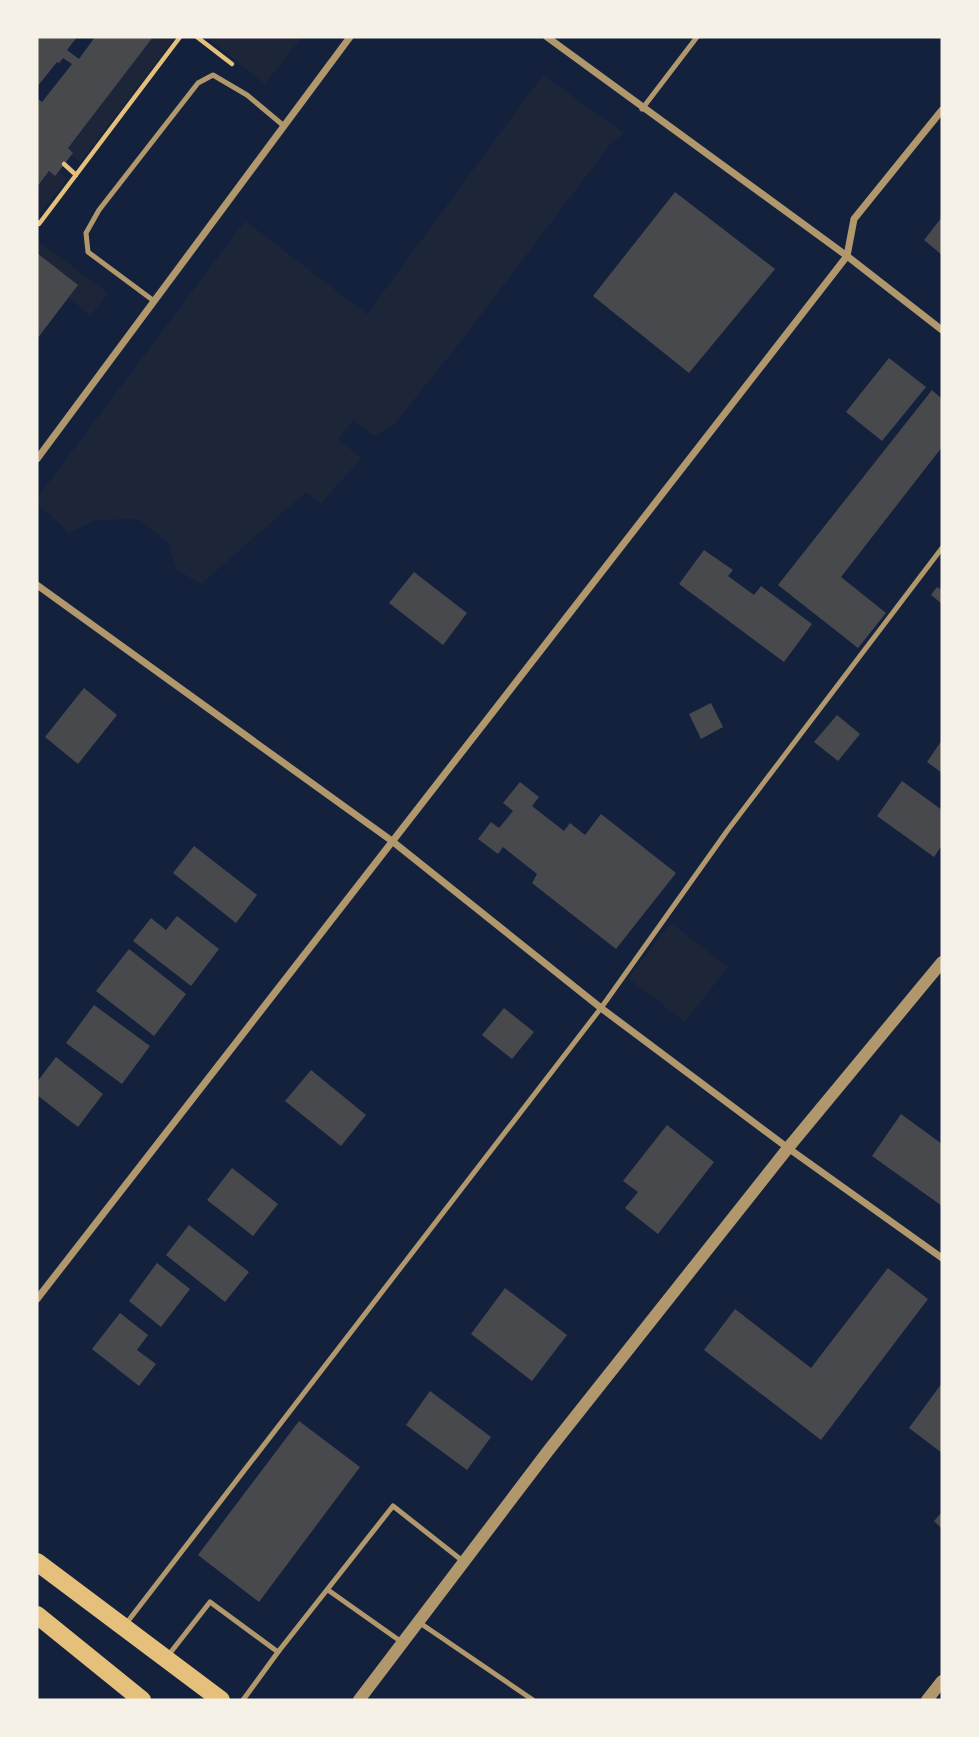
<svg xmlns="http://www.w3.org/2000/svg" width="979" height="1737" font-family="'PT Sans',sans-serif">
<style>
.green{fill:#1d2539}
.building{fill:#48494c}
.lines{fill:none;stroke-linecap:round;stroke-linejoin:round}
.path{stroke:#e5c07b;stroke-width:4.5}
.service{stroke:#b1986c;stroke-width:5}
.minor{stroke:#b1986c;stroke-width:7}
.tertiary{stroke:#b1986c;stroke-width:12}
.primary{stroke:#e5c07b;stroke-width:18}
</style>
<rect width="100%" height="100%" fill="#14213d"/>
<g class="green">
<path d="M153,37H176L80,162L71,155L73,152L68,148Z"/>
<path d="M206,37H302L265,84Z"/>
<path d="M543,75L624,133L612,142L458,345L392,427L373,436L353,420L338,440L362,458L321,503L306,492L201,584L176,569L168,543L139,519L95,520L69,533L37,503V498L245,221L367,314Z"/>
<path d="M49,171L55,176L59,171L67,179L37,217V187Z"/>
<path d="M37,240L108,293L91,315L68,298L78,285L37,253Z"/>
<path d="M671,923L728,967L685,1022L628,978Z"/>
</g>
<g class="building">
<path d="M37,37H77L67,50L79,59L95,37H153L68,148L73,153L59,171L55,176L49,171L37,187V98L42,102L72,64L63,58L59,63L57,62L37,87Z"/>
<path d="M675,192L775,269L689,373L593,296Z"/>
<path d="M942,217V255L924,240Z"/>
<path d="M37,253L78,285L37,339Z"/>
<path d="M889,358L926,387L882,441L846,412Z"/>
<path d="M932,390L942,399V447L841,577L886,613L858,648L778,585Z"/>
<path d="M704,550L733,570L728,576L754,595L761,586L812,624L784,662L679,584Z"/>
<path d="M414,572L467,613L443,645L389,603Z"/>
<path d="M937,587L942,590V604L931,595Z"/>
<path d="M84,688L117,715L78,764L45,737Z"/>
<path d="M711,703L723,727L701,739L689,714Z"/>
<path d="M837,715L860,734L838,761L814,742Z"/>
<path d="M942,740V773L927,762Z"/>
<path d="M902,781L942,810V845L934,857L877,816Z"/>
<path d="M520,782L539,797L532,806L564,831L570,823L585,835L601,814L676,873L616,949L532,883L537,874L503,847L498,854L478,839L491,822L499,828L513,811L503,803Z"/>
<path d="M194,846L257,895L236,923L173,873Z"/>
<path d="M177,916L219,949L191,986L133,941L151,918L166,930Z"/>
<path d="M129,949L186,994L154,1036L96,991Z"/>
<path d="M94,1005L150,1046L122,1084L66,1043Z"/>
<path d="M504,1008L534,1032L512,1059L482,1035Z"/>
<path d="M56,1057L103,1094L78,1127L37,1095V1082Z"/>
<path d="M311,1070L366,1115L341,1146L285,1101Z"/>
<path d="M901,1114L942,1144V1206L872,1156Z"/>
<path d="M667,1125L714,1162L658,1234L625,1208L638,1192L623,1181Z"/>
<path d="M232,1168L278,1204L253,1236L207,1200Z"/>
<path d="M189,1225L249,1272L225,1302L166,1255Z"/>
<path d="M157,1263L190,1289L161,1327L129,1301Z"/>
<path d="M888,1268L928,1299L821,1440L704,1350L735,1309L811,1368Z"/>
<path d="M505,1288L567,1335L532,1381L471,1334Z"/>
<path d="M120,1313L148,1335L137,1350L156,1364L139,1386L92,1349Z"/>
<path d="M942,1383V1453L909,1428Z"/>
<path d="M430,1391L491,1437L467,1470L406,1425Z"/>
<path d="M299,1421L360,1467L259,1602L198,1555Z"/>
<path d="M942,1512V1529L934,1521Z"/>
</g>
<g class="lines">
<g class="path">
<path d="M197,37L232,64"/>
<path d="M64,164L76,175"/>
<path d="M37,222L39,224L180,37"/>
</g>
<g class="service">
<path d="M642,109L697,37"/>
<path d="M154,301L88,252L86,233L99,210L198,83L213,75L247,95L284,126"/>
<path d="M328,1590L403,1643"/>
<path d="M420,1623L533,1700"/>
<path d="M125,1625L601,1008L727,831L942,548"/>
<path d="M167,1657L210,1602L278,1652"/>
<path d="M243,1700L278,1652L393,1506L464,1562"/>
</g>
<g class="minor">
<path d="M547,37L847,256L942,330"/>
<path d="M37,459L350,37"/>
<path d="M37,585L392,841L601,1008L788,1148L942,1258"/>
<path d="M37,1299L847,256L854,219L942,110"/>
</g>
<g class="tertiary">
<path d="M359,1700L548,1451L788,1148L942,962"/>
<path d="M927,1700L942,1681"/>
</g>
<g class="primary">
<path d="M37,1562L221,1700"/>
<path d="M37,1615L142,1700"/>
</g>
</g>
<rect width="979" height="1737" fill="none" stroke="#f6f1e7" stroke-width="77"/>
</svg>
